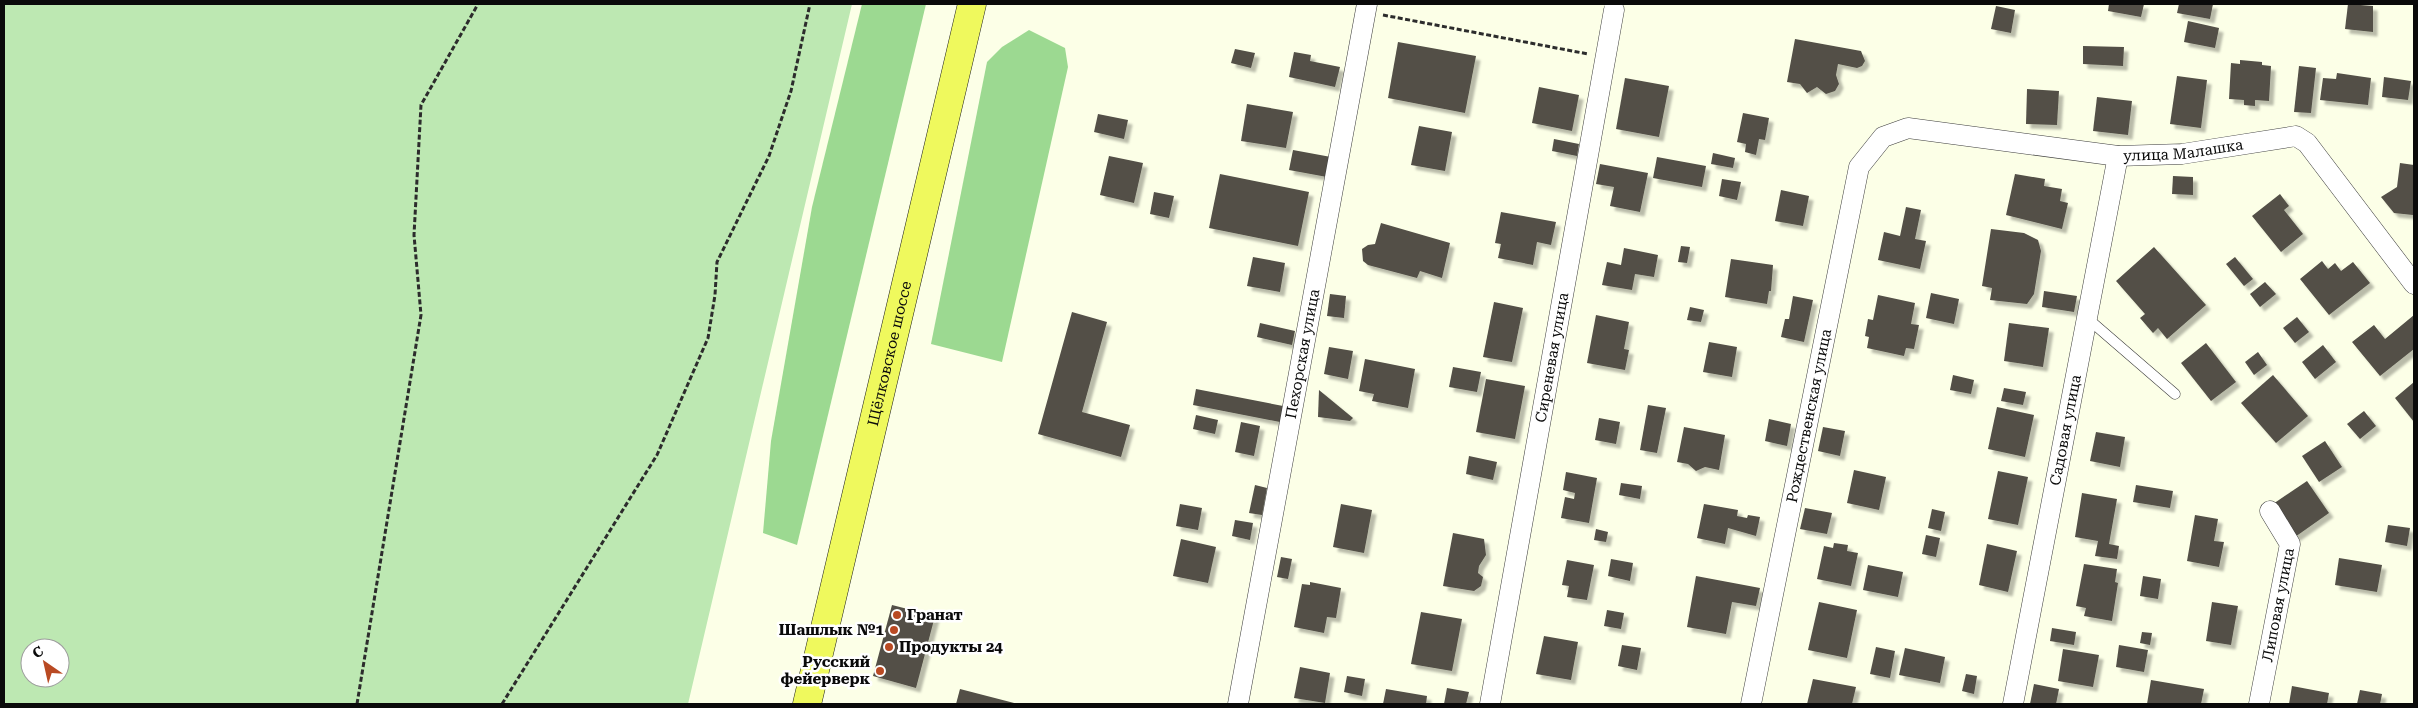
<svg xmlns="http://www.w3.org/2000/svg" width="2418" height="708" font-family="'Roboto Serif',serif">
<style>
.green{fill:#bde8b2;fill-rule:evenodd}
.forest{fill:#9cd991}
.building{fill:#524f46;filter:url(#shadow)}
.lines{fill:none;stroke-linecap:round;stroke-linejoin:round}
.lane-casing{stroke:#3d3d3d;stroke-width:11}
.street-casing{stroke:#3d3d3d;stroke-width:21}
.primary-casing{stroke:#1b1b1b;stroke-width:29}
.path{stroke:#2c2c2c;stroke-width:3;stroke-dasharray:5 2.5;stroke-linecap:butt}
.lane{stroke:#fff;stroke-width:10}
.street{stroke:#fff;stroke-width:20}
.primary{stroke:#eff95d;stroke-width:28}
.poi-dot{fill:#b94a23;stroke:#fff;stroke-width:2}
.labels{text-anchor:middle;stroke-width:5;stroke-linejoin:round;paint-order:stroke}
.street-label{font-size:15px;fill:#0a0a0a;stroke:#fff}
.poi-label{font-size:15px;font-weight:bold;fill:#0a0a0a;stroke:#fff;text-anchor:start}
</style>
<defs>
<filter id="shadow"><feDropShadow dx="4.5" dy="4.5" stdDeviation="1" flood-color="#0004"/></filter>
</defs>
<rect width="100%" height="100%" fill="#fcffe7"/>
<path class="green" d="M4,4H852L688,704H4ZM30,648H60V678H30Z"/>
<g class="forest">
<path d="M862,4H926L797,545L763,533L771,441L812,207Z"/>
<path d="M1029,30L1065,48L1068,67L1002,362L931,344L987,62L1002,47Z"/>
</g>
<g class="building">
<path d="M2109,4H2144L2141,17L2108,11Z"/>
<path d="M2179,4H2213L2210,19L2177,13Z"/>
<path d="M2348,4L2373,6V32L2345,29Z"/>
<path d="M1996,6L2015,10L2011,33L1991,29Z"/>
<path d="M2188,21L2219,28L2215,48L2184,42Z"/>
<path d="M1795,39L1861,51L1865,61L1862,66L1857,68L1838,64L1836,75L1839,84L1835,91L1826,94L1817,87L1807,93L1800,84L1787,82Z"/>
<path d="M1398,42L1476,56L1465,113L1388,98Z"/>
<path d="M2083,46L2124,47L2123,66L2083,64Z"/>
<path d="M1235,49L1255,53L1251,68L1231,63Z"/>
<path d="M1294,52L1311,55L1310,61L1340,67L1335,87L1289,77Z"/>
<path d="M2240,60L2262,62V65L2271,66L2269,101L2255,100V106L2244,105V100L2229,99L2231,63L2240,64Z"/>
<path d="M2299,66L2316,68L2311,113L2294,112Z"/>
<path d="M2337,73L2371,78L2368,105L2320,100L2323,78L2336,79Z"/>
<path d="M2177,76L2207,80L2201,128L2170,124Z"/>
<path d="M2384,77L2411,81L2408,100L2382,97Z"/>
<path d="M1625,78L1669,86L1659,137L1616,129Z"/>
<path d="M1539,87L1579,95L1572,131L1532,123Z"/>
<path d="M2027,89L2059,91L2057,125L2026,124Z"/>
<path d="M2097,97L2132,101L2128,135L2093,131Z"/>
<path d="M1247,104L1293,112L1286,148L1241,141Z"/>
<path d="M1743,113L1769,118L1765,140L1759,139L1756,155L1745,152L1746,144L1737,142Z"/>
<path d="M1098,114L1128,120L1124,139L1094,132Z"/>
<path d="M1419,126L1452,132L1445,171L1411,165Z"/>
<path d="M1554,139L1579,144L1577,156L1552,151Z"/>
<path d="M1293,150L1331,157L1327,177L1289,170Z"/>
<path d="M1713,153L1735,158L1733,168L1711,164Z"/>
<path d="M1109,156L1143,163L1134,203L1100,195Z"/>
<path d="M1657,157L1706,166L1702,187L1653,178Z"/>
<path d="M2400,163L2414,165L2413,215L2394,213L2381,197L2397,187Z"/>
<path d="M1600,164L1648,173L1640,212L1610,206L1614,187L1596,184Z"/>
<path d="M1220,174L1309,192L1298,246L1209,228Z"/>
<path d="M2015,174L2045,179L2044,186L2062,189L2060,201L2068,203L2062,229L2006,215Z"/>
<path d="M2173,176L2193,177V195L2172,194Z"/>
<path d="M1722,179L1741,182L1737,200L1719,196Z"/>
<path d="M1781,190L1809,196L1803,226L1775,221Z"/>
<path d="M1154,192L1174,196L1169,218L1150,214Z"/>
<path d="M2280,194L2289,206L2284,210L2303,234L2281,252L2252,216Z"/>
<path d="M1906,207L1921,210L1915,239L1926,241L1920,269L1878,260L1884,232L1900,236Z"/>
<path d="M1501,212L1556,222L1551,245L1537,242L1533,265L1498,258L1501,244L1495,243Z"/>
<path d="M1381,223L1450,243L1442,278L1420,271L1417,278L1368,265L1363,261L1362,249L1368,245L1375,244Z"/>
<path d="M1991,229L2024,233L2038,240L2041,251L2034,294L2027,304L1990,300L1992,288L1982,286Z"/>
<path d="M1681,246L1690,247L1687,263L1678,262Z"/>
<path d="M2154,247L2206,305L2167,339L2158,328L2153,333L2140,318L2145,314L2116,281Z"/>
<path d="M1624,248L1658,255L1654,277L1635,274L1632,290L1602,285L1607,262L1621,265Z"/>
<path d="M1253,257L1285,263L1280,292L1247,286Z"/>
<path d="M2235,257L2253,279L2244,286L2226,264Z"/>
<path d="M1731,259L1773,265L1771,291H1769L1767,304L1725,297Z"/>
<path d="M2322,261L2328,269L2335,263L2341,271L2353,262L2370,283L2329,315L2300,279Z"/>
<path d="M2265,282L2276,294L2260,307L2250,294Z"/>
<path d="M2044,291L2077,296L2074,312L2042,307Z"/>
<path d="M1931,293L1959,299L1954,324L1926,318Z"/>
<path d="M1330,294L1346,296L1344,318L1327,316Z"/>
<path d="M1878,295L1915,303L1911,324L1919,325L1914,349L1906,348L1904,356L1867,348L1869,337L1865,336L1868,319L1873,320Z"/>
<path d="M1793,296L1813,300L1804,342L1781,337L1785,319H1789Z"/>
<path d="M1494,302L1523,308L1512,362L1483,357Z"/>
<path d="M1690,307L1704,310L1701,322L1687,320Z"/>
<path d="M1072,312L1107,322L1082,412L1130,425L1121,457L1038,434Z"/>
<path d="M1596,315L1629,322L1624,349L1629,350L1625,370L1587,363Z"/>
<path d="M2414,315V349L2380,376L2352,342L2374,325L2385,339Z"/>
<path d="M2297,317L2309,332L2295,343L2283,328Z"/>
<path d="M1260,323L1295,331L1292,345L1257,337Z"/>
<path d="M2009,323L2049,328L2043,367L2004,361Z"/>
<path d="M1709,342L1737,347L1732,377L1703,372Z"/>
<path d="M2206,343L2236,382L2211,401L2181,363Z"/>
<path d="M2323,345L2336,362L2315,379L2302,362Z"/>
<path d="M1329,347L1353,351L1348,379L1324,374Z"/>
<path d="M2258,352L2267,365L2254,375L2245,362Z"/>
<path d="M1365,359L1415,369L1408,408L1372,401L1374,394L1359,391Z"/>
<path d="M1453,367L1481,372L1477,392L1449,387Z"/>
<path d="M1953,375L1974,380L1971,394L1950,390Z"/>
<path d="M2273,375L2308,416L2276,443L2241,403Z"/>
<path d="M1486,379L1525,386L1515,439L1476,432Z"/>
<path d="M2414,382V422L2395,398Z"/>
<path d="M2004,388L2026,392L2023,405L2001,401Z"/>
<path d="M1196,389L1283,406L1280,422L1193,405Z"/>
<path d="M1319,390L1353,418L1350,421L1318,417Z"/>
<path d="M1648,405L1666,408L1657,453L1640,450Z"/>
<path d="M1997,407L2034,415L2025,457L1988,449Z"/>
<path d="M2364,411L2376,426L2360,439L2347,424Z"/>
<path d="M1196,415L1218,420L1215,434L1193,429Z"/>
<path d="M1599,418L1620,422L1616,444L1595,440Z"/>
<path d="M1769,419L1791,424L1787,446L1765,441Z"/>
<path d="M1241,422L1260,426L1254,456L1235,452Z"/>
<path d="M1684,427L1725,435L1719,470L1705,467L1696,471L1688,464L1677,462Z"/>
<path d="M1823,427L1845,431L1840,456L1818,451Z"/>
<path d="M2096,432L2125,437L2120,467L2090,461Z"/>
<path d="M2325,441L2342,467L2319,482L2302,456Z"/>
<path d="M1469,456L1497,462L1493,480L1466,474Z"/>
<path d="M1854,470L1886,477L1879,510L1847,503Z"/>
<path d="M1998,471L2028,477L2018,525L1988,519Z"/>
<path d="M1566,472L1597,478L1589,523L1561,518L1565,497L1574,499L1575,493L1563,490Z"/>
<path d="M2307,481L2329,513L2295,537L2273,504Z"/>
<path d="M1621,483L1642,486L1640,499L1619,495Z"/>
<path d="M1255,485L1267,488L1262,515L1249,513Z"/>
<path d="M2136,485L2173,491L2170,508L2133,502Z"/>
<path d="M2082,493L2117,499L2109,544L2119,546L2117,559L2095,556L2098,541L2075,537Z"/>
<path d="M1180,504L1202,508L1198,530L1176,526Z"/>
<path d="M1341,504L1372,510L1364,553L1333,547Z"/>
<path d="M1704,504L1738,510L1737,516L1747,518L1748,515L1760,517L1756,536L1728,528L1725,544L1697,538Z"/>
<path d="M1805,508L1832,513L1827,534L1800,529Z"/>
<path d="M1932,509L1945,512L1941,531L1928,528Z"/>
<path d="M2195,515L2218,519L2214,541L2224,542L2219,567L2187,561Z"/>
<path d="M1235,520L1253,523L1250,540L1232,536Z"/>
<path d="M2388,525L2410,528L2407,546L2385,542Z"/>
<path d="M1596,529L1608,532L1606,542L1594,540Z"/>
<path d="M1453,533L1484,539L1486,555L1479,566L1478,573L1483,577L1481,586L1474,591L1443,586Z"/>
<path d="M1926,535L1940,538L1936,557L1922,554Z"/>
<path d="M1181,539L1216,547L1208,583L1173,576Z"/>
<path d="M1834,543L1848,545L1847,551L1858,553L1851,586L1817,579L1824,546L1833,548Z"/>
<path d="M1987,544L2017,551L2008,592L1979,585Z"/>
<path d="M1281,557L1292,559L1288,579L1277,577Z"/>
<path d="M2339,558L2382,565L2377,592L2335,585Z"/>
<path d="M1611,559L1633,563L1630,581L1608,576Z"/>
<path d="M1567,560L1594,565L1587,600L1567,597L1569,586L1562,585Z"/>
<path d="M2084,564L2117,569L2115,582L2118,583L2112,621L2084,616L2086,608L2076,606Z"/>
<path d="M1868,565L1903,572L1898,597L1863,590Z"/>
<path d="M1696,576L1760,588L1756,606L1732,602L1726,634L1687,627Z"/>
<path d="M2143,576L2161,579L2158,599L2140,596Z"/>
<path d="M1310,582L1341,588L1336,618L1327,617L1324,633L1294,627L1302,584L1310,585Z"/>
<path d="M1819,602L1857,610L1847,658L1808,650Z"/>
<path d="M2212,602L2238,606L2231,645L2206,641Z"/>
<path d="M892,605L935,616L916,688L873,676Z"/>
<path d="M1607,610L1624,613L1621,629L1604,626Z"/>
<path d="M1421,612L1462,619L1452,671L1411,664Z"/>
<path d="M2052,628L2076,632L2074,645L2050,641Z"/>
<path d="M2142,632L2152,633L2150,645L2140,643Z"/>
<path d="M1544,636L1578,642L1571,680L1536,674Z"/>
<path d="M1622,645L1641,648L1637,670L1618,666Z"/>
<path d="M2119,645L2148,650L2144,672L2116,667Z"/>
<path d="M1876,647L1895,651L1890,678L1870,674Z"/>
<path d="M1905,648L1945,657L1940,683L1899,675Z"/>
<path d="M2063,649L2099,655L2093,687L2058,681Z"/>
<path d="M1300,667L1330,673L1325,703L1294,698Z"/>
<path d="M1966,674L1977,676L1974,694L1962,691Z"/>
<path d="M1347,676L1365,679L1362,696L1344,692Z"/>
<path d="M1813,679L1856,687L1852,704H1807Z"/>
<path d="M2151,680L2204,689L2201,704H2147Z"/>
<path d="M2034,684L2059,689L2056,704H2030Z"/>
<path d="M2292,686L2329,693L2327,704H2289Z"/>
<path d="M1447,688L1469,692L1466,704H1444Z"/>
<path d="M960,689L1018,704H956Z"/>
<path d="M1386,689L1427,696L1426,704H1383Z"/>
<path d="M2360,690L2382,694L2380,704H2357Z"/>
</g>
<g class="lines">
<g class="lane-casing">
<path id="lane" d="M2087,318L2175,394"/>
</g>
<g class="street-casing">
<g id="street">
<path id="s1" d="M1238,704L1367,4"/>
<path id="s2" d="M1490,704L1614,10"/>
<path id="s3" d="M1751,704L1859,167L1883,137L1908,128L2118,156L2182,154L2296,136L2307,143L2414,284"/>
<path id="s4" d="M2013,704L2118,156"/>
<path id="s5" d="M2259,704L2290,544L2270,511"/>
</g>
</g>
<g class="primary-casing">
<g id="primary">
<path id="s6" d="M807,704L972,4"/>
</g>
</g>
<g class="path">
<path d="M1383,15L1588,54"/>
<path d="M357,704L421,315L414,235L421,105L478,4"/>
<path d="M502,704L657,455L708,338L715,295L717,262L769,156L791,91L810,4"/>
</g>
<use href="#lane" class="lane"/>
<use href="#street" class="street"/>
<use href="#primary" class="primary"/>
</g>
<g class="poi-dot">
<circle cx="897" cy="615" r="5"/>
<circle cx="894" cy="630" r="5"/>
<circle cx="889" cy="647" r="5"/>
<circle cx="880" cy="671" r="5"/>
</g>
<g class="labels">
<g class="street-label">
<text dy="5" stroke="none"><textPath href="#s3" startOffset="890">улица Малашка</textPath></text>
<text dy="5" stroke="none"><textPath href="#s6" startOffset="360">Щёлковское шоссе</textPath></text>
<text dy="5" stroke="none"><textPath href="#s1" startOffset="356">Пехорская улица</textPath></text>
<text dy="5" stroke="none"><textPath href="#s2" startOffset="352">Сиреневая улица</textPath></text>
<text dy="5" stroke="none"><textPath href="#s3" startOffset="294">Рождественская улица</textPath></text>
<text dy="5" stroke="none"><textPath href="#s4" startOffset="279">Садовая улица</textPath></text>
<text dy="5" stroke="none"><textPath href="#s5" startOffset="101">Липовая улица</textPath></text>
</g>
<g class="poi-label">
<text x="907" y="620">Гранат</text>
<text x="884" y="635" text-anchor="end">Шашлык №1</text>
<text x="899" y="652">Продукты 24</text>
<text x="870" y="667" text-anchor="end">Русский<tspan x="870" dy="17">фейерверк</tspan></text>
</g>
</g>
<rect width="2418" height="708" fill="none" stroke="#0a0a0a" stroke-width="10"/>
<g transform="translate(45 663) rotate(326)"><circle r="24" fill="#ffffff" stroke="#9d9d9d"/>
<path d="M0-4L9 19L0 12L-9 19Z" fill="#b94a23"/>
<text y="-8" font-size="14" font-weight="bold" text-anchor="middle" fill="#0a0a0a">С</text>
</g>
</svg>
